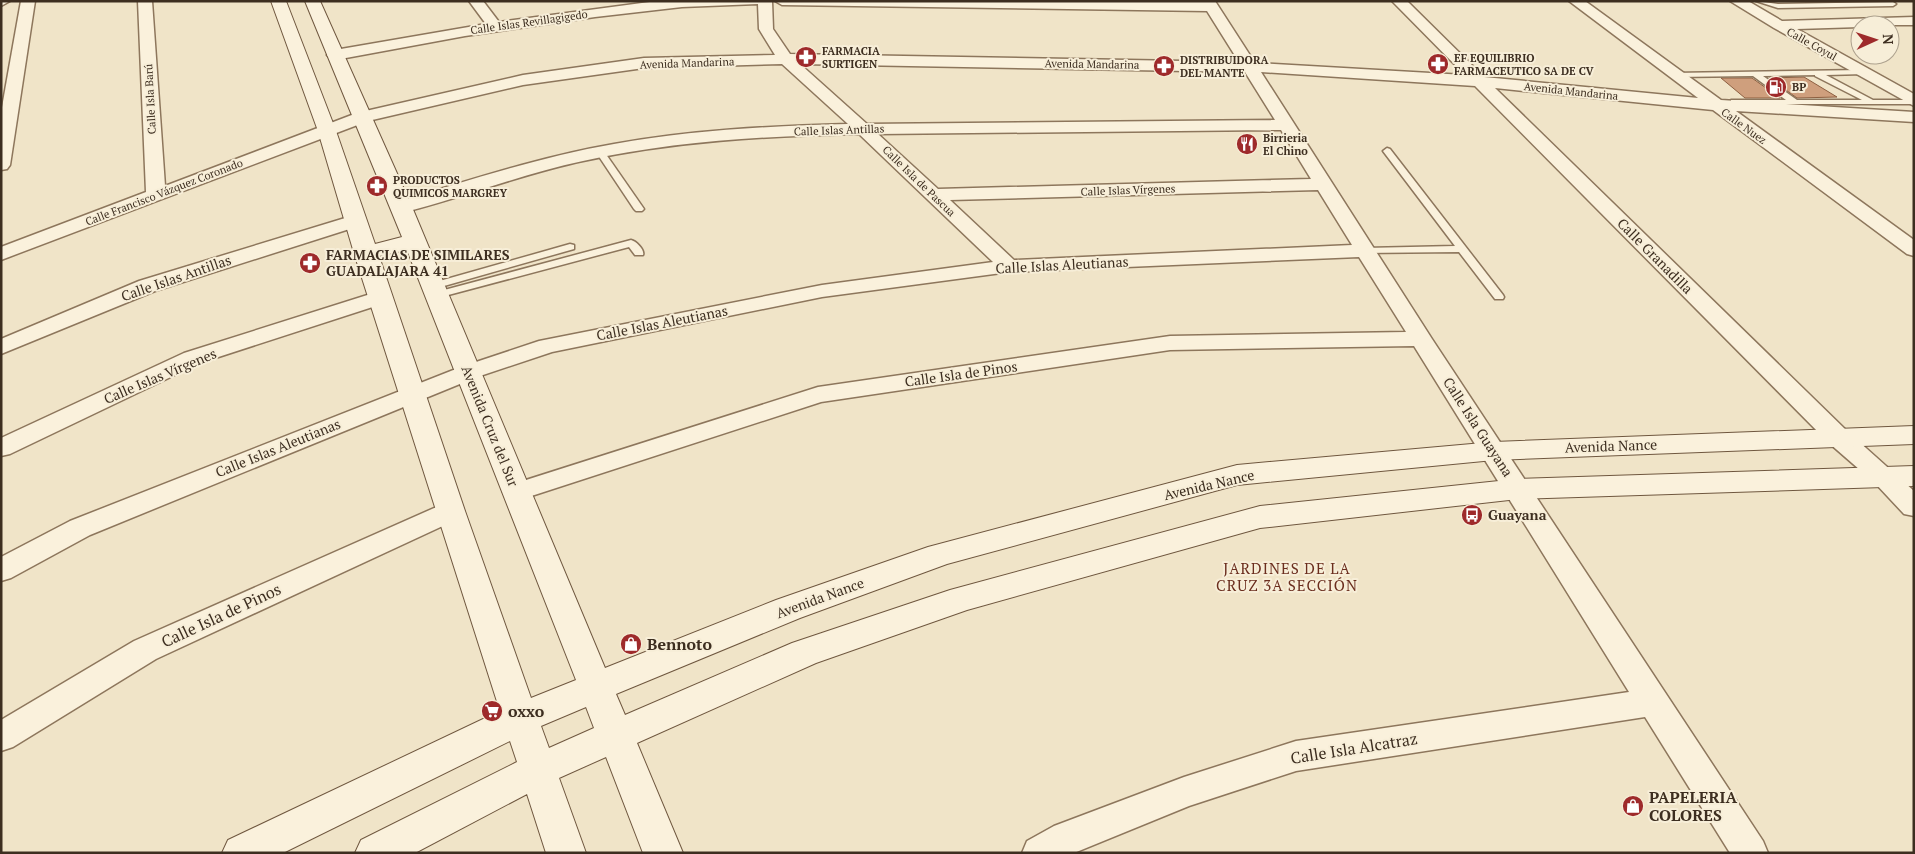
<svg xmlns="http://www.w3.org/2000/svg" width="1915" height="854" font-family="'PT Serif',serif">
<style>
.building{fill:#cf9f7d;stroke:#8d5f41}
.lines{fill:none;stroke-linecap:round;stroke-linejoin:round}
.lane-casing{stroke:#8d765c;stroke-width:3}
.street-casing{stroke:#8d765c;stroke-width:3}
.secondary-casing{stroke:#6f573f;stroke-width:2}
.lane{fill:#faf1dc;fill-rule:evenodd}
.street{fill:#faf1dc;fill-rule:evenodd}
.secondary{fill:#faf1dc;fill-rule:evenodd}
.labels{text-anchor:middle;stroke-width:4;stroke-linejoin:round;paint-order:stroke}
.far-street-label{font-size:11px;fill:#3d2e20;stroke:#f7eed8}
.far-poi-label{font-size:11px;font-weight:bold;fill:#3d2e20;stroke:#f7eed8;text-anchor:start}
.poi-label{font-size:14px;font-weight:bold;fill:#3d2e20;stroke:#f7eed8;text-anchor:start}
.street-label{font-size:14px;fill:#3d2e20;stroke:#f7eed8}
.neighbourhood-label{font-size:15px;letter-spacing:1px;fill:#6b2e1e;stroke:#f7eed8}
.near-street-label{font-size:16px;fill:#3d2e20;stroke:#f7eed8}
.near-poi-label{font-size:16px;font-weight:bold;fill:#3d2e20;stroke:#f7eed8;text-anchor:start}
</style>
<rect width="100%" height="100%" fill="#f0e4c8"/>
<g class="building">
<path d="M1804,77L1837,97L1797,98L1769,78Z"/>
<path d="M1721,78H1752L1780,98H1745Z"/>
</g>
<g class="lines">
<g class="lane-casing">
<g id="lane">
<path d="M1756,1L1778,4L1893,2L1896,4L1893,6L1778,8Z"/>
<path d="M1862,70H1865V74L1826,75L1873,100H1914V104H1731V100H1786L1753,76L1674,77L1670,75L1674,73ZM1815,75V76L1862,100H1797L1763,76Z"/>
<path d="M1387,148L1390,149L1503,295L1504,297L1503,299H1495L1459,252L1361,253V249L1365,248L1455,246L1383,151Z"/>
<path d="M600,149L603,150L644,209L642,211H636L634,209L596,152Z"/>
<path d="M631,240C636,241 645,250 643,255H635L629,247L437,298L432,295L433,293Z"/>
<path d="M570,244L574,245V249L437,288L433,289L428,286L429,284Z"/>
</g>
</g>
<g class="street-casing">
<g id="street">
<path d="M1,1H10L1,6Z"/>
<path d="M21,1H35L10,165L7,169L1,170V113Z"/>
<path d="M138,1H152L165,186L357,113L523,75L644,58L775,55L759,29L758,4L682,7L595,17L465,36L335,60L330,58L327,55L330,52L335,50L486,24L469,1H483L499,22L657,1H772L773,29L790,54L1239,62L1207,11L782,5L775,1H1215L1255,63L1465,75L1392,1H1407L1484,77L1698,98L1569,1H1585L1721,100L1914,112V122L1736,111L1914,240V256L1907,254L1713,110L1495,88L1847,431L1914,491V516L1904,514L1875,483L1829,443L1475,86L1261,72L1432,339L1763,841L1768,853H1730L1645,717L1296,771L1189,806L1074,853H1022L1027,841L1054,826L1184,777L1296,741L1629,692L1414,346L1170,350L821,402L516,501L507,498L503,492L507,486L818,387L1170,336L1406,332L1359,257L1009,272L822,297L552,352L477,377L90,535L11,578L1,581V557L70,521L461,367L539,341L822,285L993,262L859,134C766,136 674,141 583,161C521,174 462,198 401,213L394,211L391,207L394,203C467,181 539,157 614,144C691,130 770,126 848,124L782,64L644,68L523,85L368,121L1,260V247L146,192ZM800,64L1245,72L1275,120L867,124ZM1281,130L1311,179L938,189L878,134ZM1318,190L1352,245L1014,260L950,200Z"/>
<path d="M1730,1H1748L1782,21L1914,17V25H1860V27L1797,29L1914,94V106L1774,28Z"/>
<path d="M355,215L362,217L365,221L362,225L155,291L1,354V339L139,281Z"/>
<path d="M380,291L388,292L391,297L388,302L200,363L10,454L1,456V438L184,353Z"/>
<path d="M450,501L460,504L464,511L460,518L156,659L13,747L1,751V720L134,641Z"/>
</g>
</g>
<g class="secondary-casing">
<path id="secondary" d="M271,1H286L336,131L375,244L402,237L305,1H320L412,207L605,668L776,600L928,547L1237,465L1494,442L1914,426V444L1494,460L1237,485L947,564L800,618L616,694L625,715L792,643L950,590L1260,506L1518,479L1914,466V486L1518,499L1260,528L967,610L816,663L637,743L683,853H643L606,757L559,778L586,853H546L527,794L415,853H355L361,840L517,762L510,741L283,853H222L228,840L500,711L354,253L318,131ZM407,250L576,680L531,698L465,511L379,256ZM586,707L594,728L549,748L541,726Z"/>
</g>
<use href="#lane" class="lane"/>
<use href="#street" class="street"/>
<use href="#secondary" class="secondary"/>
</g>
<defs>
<g id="pharmacy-disc" transform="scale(1.125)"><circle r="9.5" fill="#9e2a2b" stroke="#f7eed8"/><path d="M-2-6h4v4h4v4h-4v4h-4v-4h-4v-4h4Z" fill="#fff"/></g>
<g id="fuel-disc" transform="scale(1.125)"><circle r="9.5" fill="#9e2a2b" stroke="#f7eed8"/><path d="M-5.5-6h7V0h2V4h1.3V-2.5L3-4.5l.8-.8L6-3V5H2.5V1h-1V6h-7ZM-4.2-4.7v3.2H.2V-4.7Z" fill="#fff"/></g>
<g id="restaurant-disc" transform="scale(1.125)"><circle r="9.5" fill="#9e2a2b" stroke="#f7eed8"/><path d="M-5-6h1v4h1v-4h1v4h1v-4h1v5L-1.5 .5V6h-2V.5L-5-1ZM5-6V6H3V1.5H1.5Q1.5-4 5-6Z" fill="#fff"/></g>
<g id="bus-disc" transform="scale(1.125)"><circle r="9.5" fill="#9e2a2b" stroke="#f7eed8"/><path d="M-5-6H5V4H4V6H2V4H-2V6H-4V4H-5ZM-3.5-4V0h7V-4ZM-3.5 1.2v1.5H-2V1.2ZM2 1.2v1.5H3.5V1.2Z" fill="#fff"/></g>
<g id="shop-disc" transform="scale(1.125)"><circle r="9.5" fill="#9e2a2b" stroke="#f7eed8"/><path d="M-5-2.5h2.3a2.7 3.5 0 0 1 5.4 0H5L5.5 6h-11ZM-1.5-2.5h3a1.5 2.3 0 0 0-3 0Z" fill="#fff"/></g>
<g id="supermarket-disc" transform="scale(1.125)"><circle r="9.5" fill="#9e2a2b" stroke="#f7eed8"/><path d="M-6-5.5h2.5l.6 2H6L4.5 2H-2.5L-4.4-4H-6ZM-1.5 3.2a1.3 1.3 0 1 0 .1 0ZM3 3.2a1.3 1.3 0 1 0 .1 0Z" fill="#fff"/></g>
</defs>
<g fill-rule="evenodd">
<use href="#pharmacy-disc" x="806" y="57"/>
<use href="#pharmacy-disc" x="1438" y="64"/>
<use href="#pharmacy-disc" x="1164" y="66"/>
<use href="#fuel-disc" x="1776" y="87"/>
<use href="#restaurant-disc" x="1247" y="144"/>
<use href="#pharmacy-disc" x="377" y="186"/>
<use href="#pharmacy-disc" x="310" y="263"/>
<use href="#bus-disc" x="1472" y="515"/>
<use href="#shop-disc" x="631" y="644"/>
<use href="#supermarket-disc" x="492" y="711"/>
<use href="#shop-disc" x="1633" y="806"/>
</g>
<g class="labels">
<g class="far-street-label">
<text transform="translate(529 22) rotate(-8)" y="4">Calle Islas Revillagigedo</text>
<text transform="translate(1812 44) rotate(29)" y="4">Calle Coyul</text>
<text transform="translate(687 63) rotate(-2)" y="4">Avenida Mandarina</text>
<text transform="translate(1092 64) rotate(1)" y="4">Avenida Mandarina</text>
<text transform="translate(1571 91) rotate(6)" y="4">Avenida Mandarina</text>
<text transform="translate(150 99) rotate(-93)" y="4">Calle Isla Barú</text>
<text transform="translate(1744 126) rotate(36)" y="4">Calle Nuez</text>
<text transform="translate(839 130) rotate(-2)" y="4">Calle Islas Antillas</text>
<text transform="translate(919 181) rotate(44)" y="4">Calle Isla de Pascua</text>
<text transform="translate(1128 190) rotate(-2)" y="4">Calle Islas Vírgenes</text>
<text transform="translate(164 192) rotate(-21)" y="4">Calle Francisco Vázquez Coronado</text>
</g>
<g class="far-poi-label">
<text x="822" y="55">FARMACIA<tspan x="822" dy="13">SURTIGEN</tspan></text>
<text x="1454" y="62">EF EQUILIBRIO<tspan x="1454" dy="13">FARMACEUTICO SA DE CV</tspan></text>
<text x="1180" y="64">DISTRIBUIDORA<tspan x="1180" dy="13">DEL MANTE</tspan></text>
<text x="1792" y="91">BP</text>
<text x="1263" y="142">Birrieria<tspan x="1263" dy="13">El Chino</tspan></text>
<text x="393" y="184">PRODUCTOS<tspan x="393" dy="13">QUIMICOS MARGREY</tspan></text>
</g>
<g class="poi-label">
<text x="326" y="260">FARMACIAS DE SIMILARES<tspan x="326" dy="16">GUADALAJARA 41</tspan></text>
<text x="1488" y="520">Guayana</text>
</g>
<g class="street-label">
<text transform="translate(1655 256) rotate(45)" y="5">Calle Granadilla</text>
<text transform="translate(1062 265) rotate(-3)" y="5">Calle Islas Aleutianas</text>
<text transform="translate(176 278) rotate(-19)" y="5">Calle Islas Antillas</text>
<text transform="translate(662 323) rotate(-11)" y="5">Calle Islas Aleutianas</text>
<text transform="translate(961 374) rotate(-8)" y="5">Calle Isla de Pinos</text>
<text transform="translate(160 376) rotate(-23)" y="5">Calle Islas Vírgenes</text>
<text transform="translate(490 426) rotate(68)" y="5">Avenida Cruz del Sur</text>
<text transform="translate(1478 427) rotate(57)" y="5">Calle Isla Guayana</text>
<text transform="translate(1611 446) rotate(-2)" y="5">Avenida Nance</text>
<text transform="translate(278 448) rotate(-22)" y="5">Calle Islas Aleutianas</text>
<text transform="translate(1209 485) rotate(-13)" y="5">Avenida Nance</text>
<text transform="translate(820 598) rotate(-20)" y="5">Avenida Nance</text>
</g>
<g class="neighbourhood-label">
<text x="1287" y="574">JARDINES DE LA<tspan x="1287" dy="17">CRUZ 3A SECCIÓN</tspan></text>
</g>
<g class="near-street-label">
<text transform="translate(221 615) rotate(-25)" y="6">Calle Isla de Pinos</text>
<text transform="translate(1354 748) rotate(-9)" y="6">Calle Isla Alcatraz</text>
</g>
<g class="near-poi-label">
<text x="647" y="650">Bennoto</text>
<text x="508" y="717">oxxo</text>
<text x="1649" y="803">PAPELERIA<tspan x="1649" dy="18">COLORES</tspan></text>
</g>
</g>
<rect width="1915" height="854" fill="none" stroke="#3d2e20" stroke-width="5"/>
<g transform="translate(1875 40) rotate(87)"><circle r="24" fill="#f7eed8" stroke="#ada18e"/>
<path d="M0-4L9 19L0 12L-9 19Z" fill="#9e2a2b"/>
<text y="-8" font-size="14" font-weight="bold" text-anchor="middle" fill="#3d2e20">N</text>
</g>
</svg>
